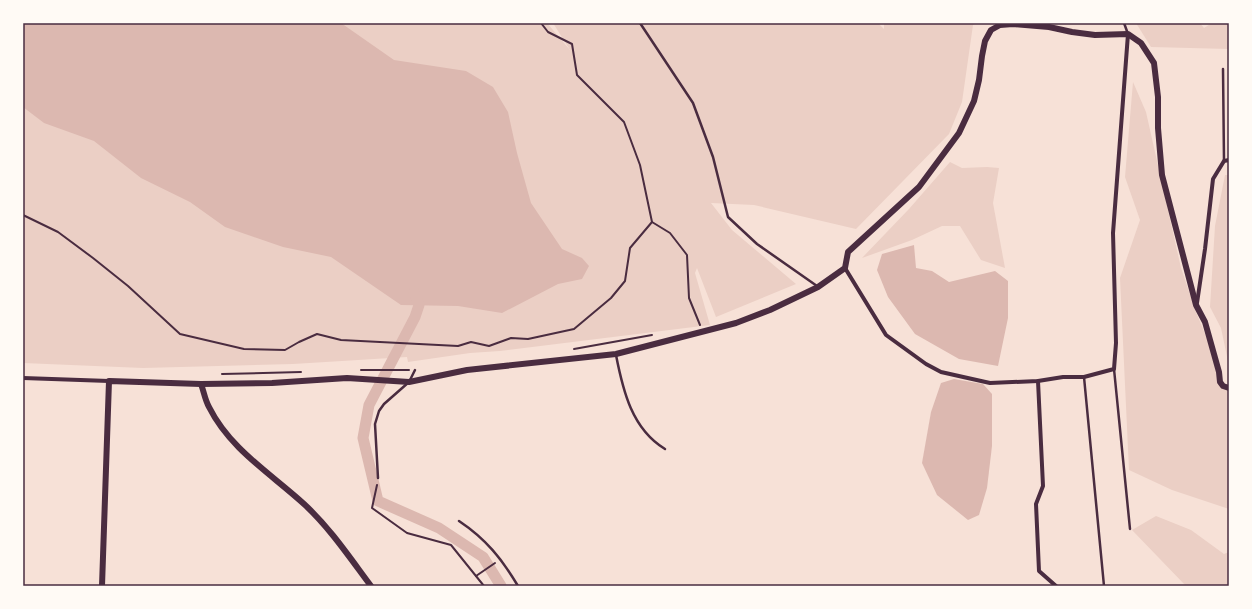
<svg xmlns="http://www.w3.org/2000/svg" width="1252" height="609" font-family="Mulish,sans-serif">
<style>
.green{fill:#ebcfc5}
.water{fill:#dcb8b0}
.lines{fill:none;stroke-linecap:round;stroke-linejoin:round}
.canal{stroke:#dcb8b0;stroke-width:11}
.path{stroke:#4a2c40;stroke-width:2}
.service{stroke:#4a2c40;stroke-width:2.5}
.minor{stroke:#4a2c40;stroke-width:4}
.tertiary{stroke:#4a2c40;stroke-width:6}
.neatline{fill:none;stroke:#4a2c40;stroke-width:1.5}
</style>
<rect width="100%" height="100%" fill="#f7e1d7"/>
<g class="green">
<path d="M23,23H547L570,50L553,23H878L884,29V23H977L973,25L962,102L949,134L856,229L754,205L711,203L732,230L796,284L716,317L697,268L695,273L710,325L500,351L470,353L408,362L407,357L293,364L143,368L23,363Z"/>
<path d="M1136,23H1200L1204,28L1212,23H1229V49L1151,47Z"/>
<path d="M1133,82L1146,112L1181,268L1196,312L1210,346L1217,375L1224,388H1229V509L1172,490L1129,470L1120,278L1140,220L1125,177Z"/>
<path d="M950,162L962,168L987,167L999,168L993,203L1005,268L981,260L960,226H942L912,240L862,258L909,209Z"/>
<path d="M1225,175H1229V366L1221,328L1210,307L1215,226Z"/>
<path d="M1156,516L1191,530L1224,554L1229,552V586H1186L1132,530Z"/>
</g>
<g class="water">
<path d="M23,23H341L394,60L466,71L493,87L508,112L517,153L531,203L562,249L582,258L589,266L582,279L558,284L502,313L458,306L401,305L331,257L283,247L225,227L190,202L141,178L94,141L44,123L23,107Z"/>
<path d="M914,245L916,268L932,271L949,282L995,271L1008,281V318L998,366L959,359L915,334L888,297L877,270L882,254Z"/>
<path d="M954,379L983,384L992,394V446L987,488L979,515L968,520L937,495L922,463L931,412L941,383Z"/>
</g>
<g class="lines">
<path class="canal" d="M414,292L419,305L415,317L369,405L363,438L378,501L439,528L483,557L501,586"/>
<g class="path">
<path d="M23,215L58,232L93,258L128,286L180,334L244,349L285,350L299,342L317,334L341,340L458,346L471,342L489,346L511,338L528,339L574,329L611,298L625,281L630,248L652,222L640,165L624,122L577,75L572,44L548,32L541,23"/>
<path d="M652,222L670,233L687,255L689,298L700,325"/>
<path d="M574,349L652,335"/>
<path d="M361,370H409"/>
<path d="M222,374L301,372"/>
<path d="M377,485L372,508L407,533L451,545L484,586"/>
<path d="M476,576L495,563"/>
</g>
<g class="service">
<path d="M640,23L693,103L713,157L728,217L757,244L817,286"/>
<path d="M1124,23L1128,34"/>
<path d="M1223,69L1224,161"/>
<path d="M616,355C623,391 632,429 665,449"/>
<path d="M1114,369L1130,529"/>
<path d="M1084,377L1104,586"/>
<path d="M378,478L375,424L379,411L384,404L409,382L415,370"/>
<path d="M459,521C486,539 502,559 518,586"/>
</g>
<g class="minor">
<path d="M845,268L886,335L926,364L941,372L990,383L1038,381L1063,377H1084L1114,369L1116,343L1113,233L1128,34"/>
<path d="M1197,303L1205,249L1213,179L1224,161L1229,160"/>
<path d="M23,378L109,381"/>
<path d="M1038,381L1043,486L1036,504L1039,571L1056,586"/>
</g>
<g class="tertiary">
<path d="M201,384C204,392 205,400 209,407C230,449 270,473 304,504C330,528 350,558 371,586"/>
<path d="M102,586L109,381L201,384L272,383L347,378L409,382L467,370L616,354L736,323L770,310L818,287L845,268L848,252L919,187L959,133L974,101L979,80L982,56L985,41L991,30L1000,25L1013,24L1049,27L1072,32L1095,35L1128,34L1141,43L1154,63L1158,97V128L1162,175L1196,305L1205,322L1219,372L1220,382L1223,386L1229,388"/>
</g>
</g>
<rect width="1252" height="609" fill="none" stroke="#fffaf5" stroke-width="48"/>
<rect x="24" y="24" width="1204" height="561" class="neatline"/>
</svg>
